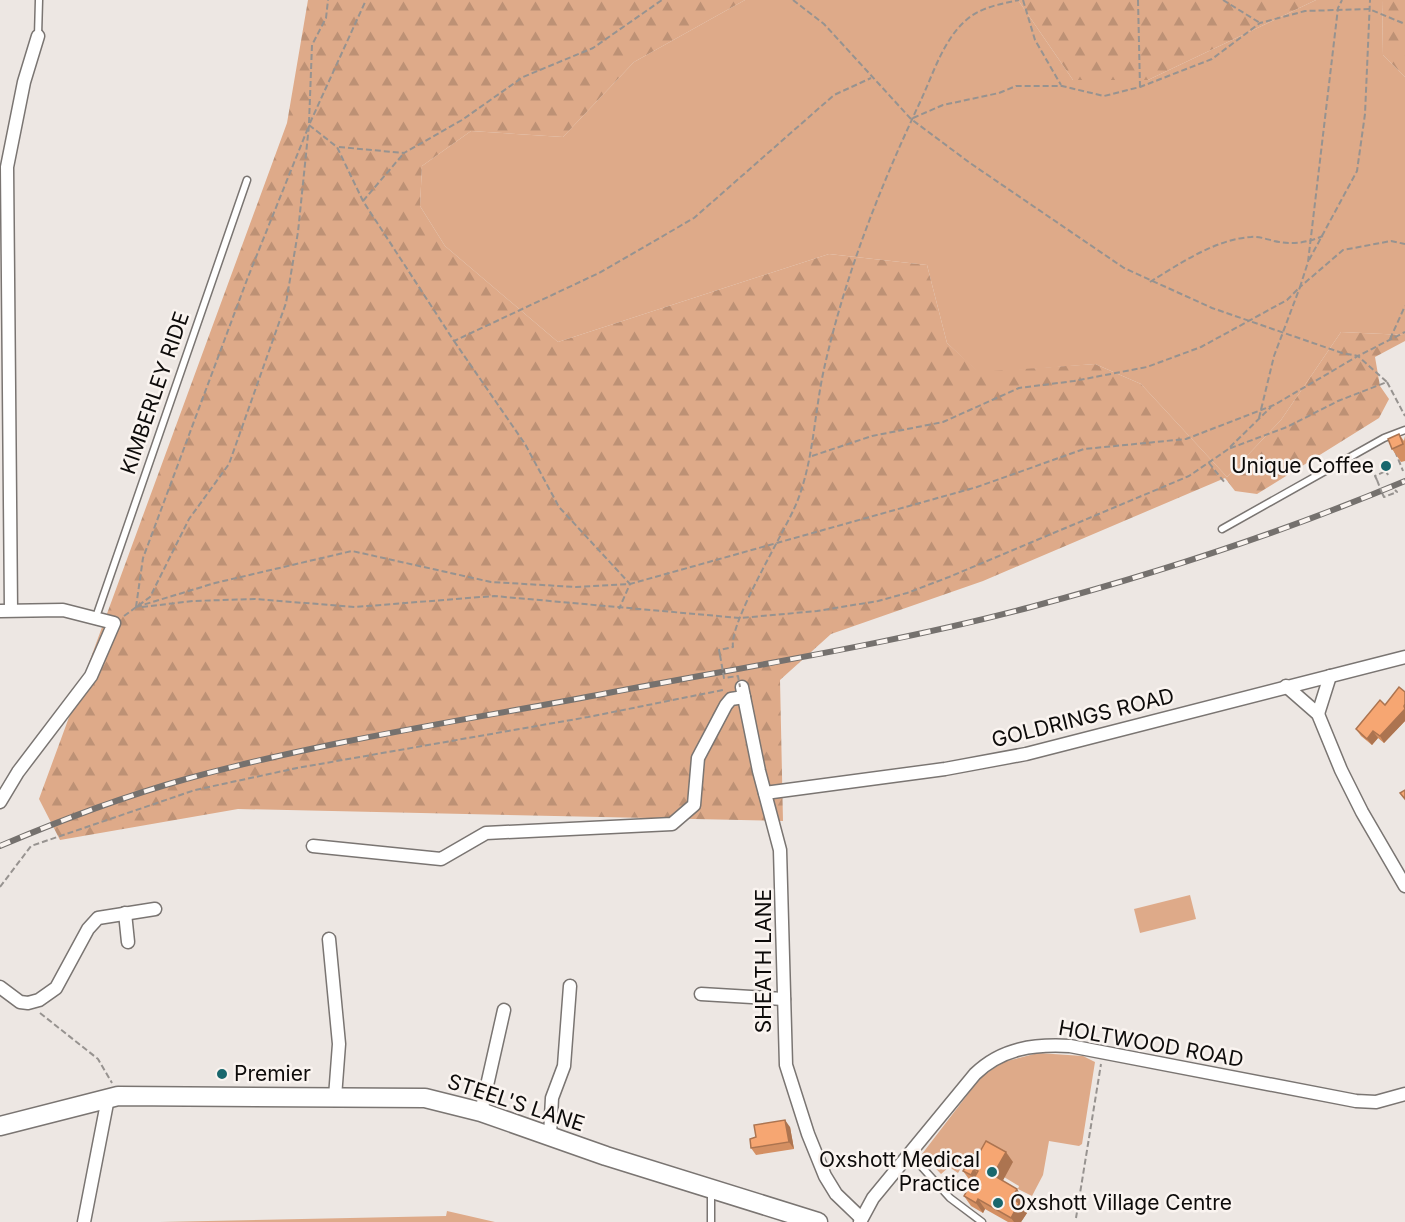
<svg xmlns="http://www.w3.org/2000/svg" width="1405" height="1222" font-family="Inter,sans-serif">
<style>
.green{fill:#deaa89}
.forest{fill:url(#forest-firs)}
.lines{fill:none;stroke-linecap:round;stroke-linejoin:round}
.lane-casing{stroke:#7a7572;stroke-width:9}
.street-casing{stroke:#7a7572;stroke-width:15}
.secondary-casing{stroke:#7a7572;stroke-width:21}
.path{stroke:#979390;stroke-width:2;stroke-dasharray:6 3;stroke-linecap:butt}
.lane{stroke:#fff;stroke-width:6}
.street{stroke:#fff;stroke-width:12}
.secondary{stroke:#fff;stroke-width:18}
.rail-casing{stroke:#75716e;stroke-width:6}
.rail{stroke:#faf4f0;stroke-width:4;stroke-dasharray:11;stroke-linecap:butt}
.path-bridge{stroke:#979390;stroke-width:2;stroke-dasharray:6 3;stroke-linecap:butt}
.wall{fill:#d48f62}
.shaded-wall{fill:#ac7450}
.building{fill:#f6a672;stroke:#ac7450;stroke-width:1.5}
.poi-dot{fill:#19676d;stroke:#faf4f0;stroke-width:2}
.labels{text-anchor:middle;stroke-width:5;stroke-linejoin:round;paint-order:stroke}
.street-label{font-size:21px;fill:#0d0b0a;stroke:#faf4f0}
.poi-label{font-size:21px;fill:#0d0b0a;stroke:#faf4f0;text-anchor:end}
</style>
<defs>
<pattern id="forest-firs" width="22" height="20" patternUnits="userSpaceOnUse" patternTransform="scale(1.5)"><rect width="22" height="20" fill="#deaa89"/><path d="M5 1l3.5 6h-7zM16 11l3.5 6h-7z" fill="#bd9175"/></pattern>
</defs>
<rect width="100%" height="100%" fill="#ede7e3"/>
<g class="green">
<path d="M745,0H1018L1073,80H1148L1316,0H1382L1383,55L1405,77V335L1341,332L1281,420L1227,477L1141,384L1095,364L979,373L947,343L927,265L829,254L558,342L445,246L420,206L422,166L471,131L563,137L634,62Z"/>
<path d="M1190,895L1196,919L1140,933L1134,909Z"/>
<path d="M1038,1053L1083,1056L1095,1062L1082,1144L1079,1146L1049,1141L1043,1175L1032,1196L1018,1189L1019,1186L1004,1177L1013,1162L984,1167L967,1158L958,1173L949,1167L941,1174L922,1154L981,1077L1003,1062Z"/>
<path d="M447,1211L495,1222H160L446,1216Z"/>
</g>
<g class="forest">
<path d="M308,0H745L634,62L563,137L471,131L422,166L420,206L445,246L558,342L829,254L927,265L947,343L979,372L1095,364L1141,384L1227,477L1281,420L1341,332L1405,335V341L1375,357L1380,386L1389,399L1379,418L1257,494L1235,491L1225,478L983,581L831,634L780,680L783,821L238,809L60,840L39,799L287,123Z"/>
<path d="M1018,0H1316L1148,80H1073Z"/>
<path d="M1382,0H1405V77L1383,55Z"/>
</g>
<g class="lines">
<g class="lane-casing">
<g id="lane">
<path d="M38,36L39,0"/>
<path d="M1222,529L1384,438L1405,430"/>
<path d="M96,617L247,180"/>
<path d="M910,1154L950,1198L982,1222"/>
<path d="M711,1222V1191"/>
</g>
</g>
<g class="street-casing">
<g id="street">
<path d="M11,610L7,167L24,82L38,36"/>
<path d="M0,611L63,610L114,623L91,676L18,772L0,802"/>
<path d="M1286,686L1318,714L1341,770L1362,812L1405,886"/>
<path d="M742,687L759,771L780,850L786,1065L808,1134L825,1176L836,1194L861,1218"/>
<path d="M1318,714L1330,676"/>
<path d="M765,793L945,769L1026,754L1405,657"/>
<path d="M313,846L441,859L486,833L672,824L694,805L698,758L726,705L731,699L744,697"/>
<path d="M125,913L128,942"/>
<path d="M329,939L339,1044L335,1097"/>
<path d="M0,987L20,1002L28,1003L39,1000L56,988L88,929L98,918L155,909"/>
<path d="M701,994L784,999"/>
<path d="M481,1112L504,1010"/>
<path d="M550,1135L552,1098L564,1066L570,986"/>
<path d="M84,1222L108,1098"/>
<path d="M860,1222L873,1198L975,1074C1002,1048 1034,1044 1070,1046L1356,1101L1376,1102L1405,1094"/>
</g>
</g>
<g class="secondary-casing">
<path id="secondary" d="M0,1126L118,1096L425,1098L481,1112L606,1156L818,1222"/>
</g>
<g class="path">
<path d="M793,0L824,24L911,119L970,163L1124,268L1212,308L1342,353L1358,356L1387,382L1338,401L1287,427L1228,449"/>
<path d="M1023,0L1035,40L1061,85"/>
<path d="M1138,0L1140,87"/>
<path d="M1223,0L1260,23"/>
<path d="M913,118L943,105L999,93L1016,86H1062L1104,96L1140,87L1212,59L1260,23L1305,11L1369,9L1405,24"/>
<path d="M309,123L312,45L326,18L328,0"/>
<path d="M309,125L337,147L363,201L454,341L599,273L694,218L834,95L871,78"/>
<path d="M339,147L404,153L462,120L523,77L593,48L662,0"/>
<path d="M363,201L404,153"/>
<path d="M1309,260L1357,171L1365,114L1370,0"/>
<path d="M1150,282C1179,264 1216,239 1251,237C1258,236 1266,239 1274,241C1292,245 1306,243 1323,236"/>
<path d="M1390,339L1405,306"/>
<path d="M454,341L525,444L559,507L630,584L619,609"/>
<path d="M1387,382L1405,416"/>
<path d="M1259,418L1274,356L1300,287L1343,250L1391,241L1405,244"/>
<path d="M1395,451L1403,471"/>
<path d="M812,456L872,436L943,422L1019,388L1074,381L1147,367L1201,347L1287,300L1300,287L1308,262L1338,8L1342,0"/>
<path d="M1209,463L1225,483"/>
<path d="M1377,480L1375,476L1386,471L1388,475"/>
<path d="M1382,493L1384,497L1397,492L1395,490"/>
<path d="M136,607L215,583L352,551L491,582L576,587L630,584L977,487L1084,449L1186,439L1274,405L1358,356L1405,332"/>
<path d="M136,607L143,558L248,277L308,128"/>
<path d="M142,607L193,601L255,599L355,607L494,596L740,618L817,611L878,601L907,593L949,577L1189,476L1227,450L1271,407"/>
<path d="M124,616L150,597L189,519L229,464L286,303L298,232L309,125L366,0"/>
<path d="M720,655L719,650L733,647C729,622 785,532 797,502C814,459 814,414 824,369C845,275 880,187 921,100C933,74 943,41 965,21C980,7 1001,4 1019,0"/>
<path d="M0,887L31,846L195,790L297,768L588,717L723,690"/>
<path d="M40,1013L98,1059L112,1083"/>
<path d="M1076,1218L1101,1064"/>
</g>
<use href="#lane" class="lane"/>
<use href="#street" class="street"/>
<use href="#secondary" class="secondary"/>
<g class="rail-casing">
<path id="rail" d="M0,846C61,820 122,797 186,779C324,741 467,720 608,693C749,666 892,644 1031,607C1158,573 1284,532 1405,481"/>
</g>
<use href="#rail" class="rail"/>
<g class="path-bridge">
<path d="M1377,480L1382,493"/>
<path d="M720,655L724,678L738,676L740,687"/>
</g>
</g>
<g class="wall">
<path d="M1399,434L1404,441L1405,436V461L1401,462L1392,449Z"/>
<path d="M1405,692V721L1384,743L1378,738L1372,745L1361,736L1356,729L1385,705Z"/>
<path d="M790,1127L794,1149L756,1155L751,1148L756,1137Z"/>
<path d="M977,1157L1013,1162L1002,1181L1024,1199L1021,1205L1027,1213L1021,1222H1008L985,1209L983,1213L971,1206L964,1196L971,1182L963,1171Z"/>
</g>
<g class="shaded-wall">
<path d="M1405,709V721L1384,743L1380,736Z"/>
<path d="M1373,731L1378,738L1372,745L1367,739Z"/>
<path d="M785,1120L790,1127L794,1149L789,1142Z"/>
<path d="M1006,1152L1013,1162L1000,1186L993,1175Z"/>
<path d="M974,1169L981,1179L978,1186L971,1175Z"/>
<path d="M1017,1189L1024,1199L1021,1205L1027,1213L1021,1222H1014L1011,1218L1012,1198Z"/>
<path d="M978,1199L985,1209L983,1213L976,1203Z"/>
</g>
<g class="building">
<path d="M1399,434L1403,444L1392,449L1388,439Z"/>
<path d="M1399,687L1405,692V704L1404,706L1405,709L1380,736L1373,731L1367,739L1356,729L1380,700L1385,705Z"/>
<path d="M1405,790V799L1400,793Z"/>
<path d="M785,1120L789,1142L751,1148L750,1139L756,1137L754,1125Z"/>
<path d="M986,1141L1006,1152L993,1175L1017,1189L1012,1198L1019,1203L1011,1218L978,1199L976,1203L964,1196L978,1171L974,1169L971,1175L963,1171L973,1154L977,1157Z"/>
</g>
<g class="poi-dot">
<circle cx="1386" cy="466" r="6"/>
<circle cx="222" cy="1074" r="6"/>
<circle cx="992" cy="1172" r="6"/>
<circle cx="998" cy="1203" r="6"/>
</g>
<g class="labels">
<g class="street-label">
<text transform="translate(155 393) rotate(-71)" y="7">KIMBERLEY RIDE</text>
<text transform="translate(1083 718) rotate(-14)" y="7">GOLDRINGS ROAD</text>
<text transform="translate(764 961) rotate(-90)" y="7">SHEATH LANE</text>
<text transform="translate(1151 1044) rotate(10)" y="7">HOLTWOOD ROAD</text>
<text transform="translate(516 1103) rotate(18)" y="7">STEEL'S LANE</text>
</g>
<g class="poi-label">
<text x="1374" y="473">Unique Coffee</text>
<text x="234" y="1081" text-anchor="start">Premier</text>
<text x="980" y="1167">Oxshott Medical<tspan x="980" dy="24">Practice</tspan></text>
<text x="1010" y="1210" text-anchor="start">Oxshott Village Centre</text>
</g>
</g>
</svg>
